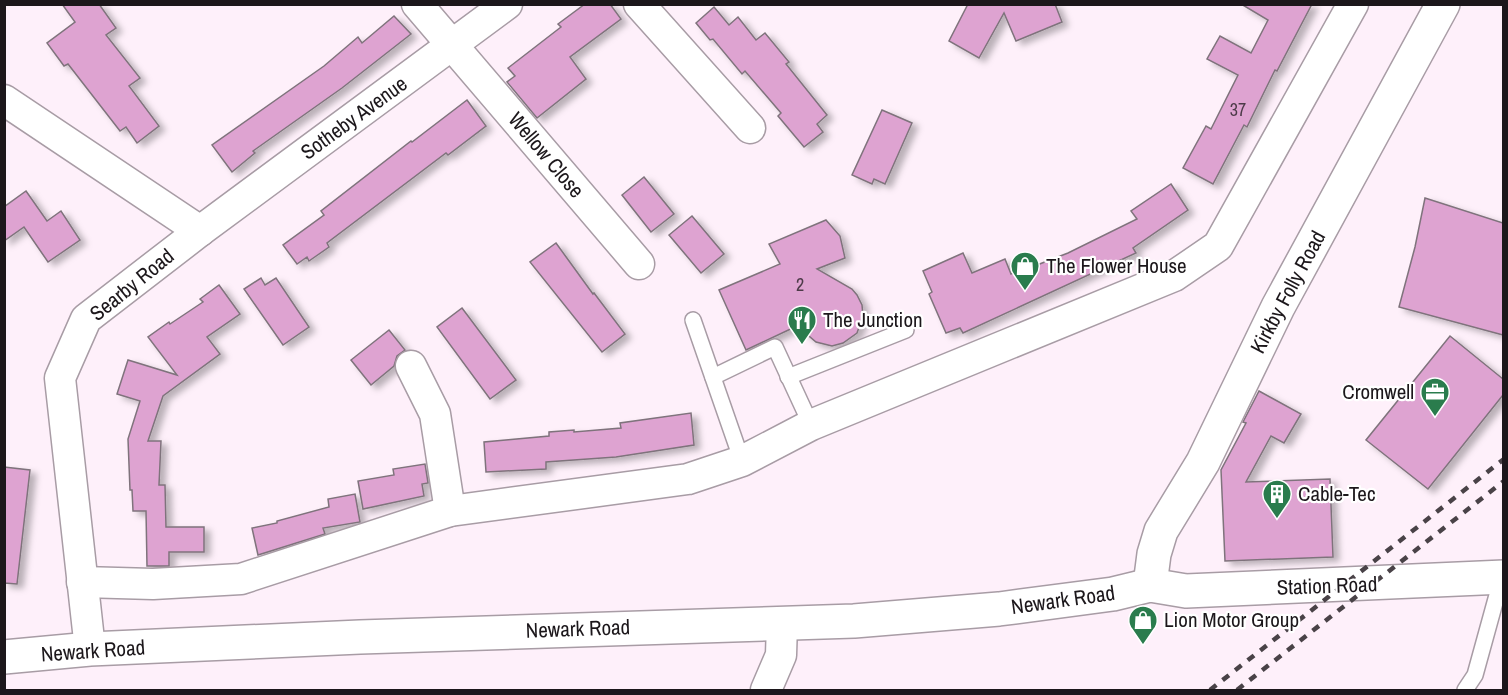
<svg xmlns="http://www.w3.org/2000/svg" width="1508" height="695" font-family="'Archivo Narrow',sans-serif">
<style>
.building{fill:#dea3d1;stroke:#7f737c;stroke-width:1.5;filter:url(#shadow)}
.lines{fill:none;stroke-linecap:round;stroke-linejoin:round}
.lane-casing{stroke:#a89ca5;stroke-width:18}
.street-casing{stroke:#a89ca5;stroke-width:33}
.secondary-casing{stroke:#a89ca5;stroke-width:36}
.lane{stroke:#fff;stroke-width:15}
.street{stroke:#fff;stroke-width:30}
.secondary{stroke:#fff;stroke-width:33}
.rail{stroke:#494247;stroke-width:4.5;stroke-dasharray:8 8;stroke-linecap:butt}
.labels{text-anchor:middle;stroke-width:4.5;stroke-linejoin:round;paint-order:stroke}
.number-label{font-size:18px;fill:#4c3a48}
.street-label{font-size:21px;fill:#1c171b;stroke:#fff}
.poi-label{font-size:21px;fill:#1c171b;stroke:#fff;text-anchor:start}
</style>
<defs>
<filter id="shadow"><feDropShadow dx="6" dy="4" stdDeviation="3" flood-color="#0004"/></filter>
</defs>
<rect width="100%" height="100%" fill="#fef0fa"/>
<g class="building">
<path d="M62,4H99L116,28L106,35L140,78L129,86L159,126L137,143L126,127L120,131L68,64L64,66L47,43L75,22Z"/>
<path d="M585,4H610L621,19L570,57L586,79L537,118L507,82L515,76L508,68L561,27L558,24Z"/>
<path d="M968,4H1055L1062,22L1016,41L1004,13L979,58L949,41Z"/>
<path d="M1241,4H1312L1277,71L1275,70L1247,127L1244,125L1213,184L1183,168L1206,126L1211,129L1238,75L1207,59L1220,36L1251,53L1268,20Z"/>
<path d="M714,7L729,25L738,17L756,40L765,33L789,62L786,64L827,115L817,124L823,132L804,147L778,116L781,113L745,71L742,74L713,39L710,40L696,23Z"/>
<path d="M394,16L411,34L342,88L253,151L255,153L232,172L212,145L324,66L358,37L362,43Z"/>
<path d="M467,100L486,126L448,155L446,153L327,243L329,247L309,261L307,257L297,264L283,245L324,215L321,211L411,141L412,142Z"/>
<path d="M882,110L912,123L885,184L874,179L872,184L852,175Z"/>
<path d="M644,177L674,214L651,232L622,195Z"/>
<path d="M1171,184L1188,210L1133,248L1136,253L963,333L960,328L946,333L929,294L932,292L923,271L963,253L972,273L1005,259L1011,274L1023,269L1024,270L1068,253L1137,219L1131,211Z"/>
<path d="M26,191L47,221L61,211L80,240L48,262L24,227L4,241V207Z"/>
<path d="M1425,198L1503,223V335L1399,307L1415,247Z"/>
<path d="M692,216L724,254L701,273L669,235Z"/>
<path d="M826,220L840,236L845,258L817,269L852,289L857,295L862,305L863,316L857,333L843,343L832,346L816,342L797,326L746,350L719,290L780,264L769,244Z"/>
<path d="M556,243L593,294L594,293L625,334L602,352L530,262Z"/>
<path d="M261,278L265,285L276,278L309,327L283,345L244,289Z"/>
<path d="M219,285L240,314L207,337L220,354L163,396L148,441H161L159,485H165L166,527H204V552H169V566H147L146,511H133L132,490H130L128,439L140,401L117,394L128,360L177,375L148,337L169,322L170,324L203,302L200,299Z"/>
<path d="M462,308L516,380L490,399L437,327Z"/>
<path d="M389,330L405,350L397,356L394,366L371,385L351,360Z"/>
<path d="M1450,336L1503,379V395L1428,489L1366,440Z"/>
<path d="M1259,391L1301,414L1284,443L1271,436L1246,482L1330,479L1333,557L1225,561L1221,470L1246,423L1243,422Z"/>
<path d="M691,413L694,445L616,457L546,462V469L486,472L484,442L549,436V432L574,430V432L621,428L620,423Z"/>
<path d="M425,464L428,483L422,484L424,496L363,509L358,481L394,475L393,469Z"/>
<path d="M4,467L30,470L17,584L4,583Z"/>
<path d="M355,494L360,522L323,528L325,534L258,555L252,528L277,523V521L329,507L328,499Z"/>
</g>
<g class="lines">
<g class="lane-casing">
<g id="lane">
<path d="M693,320L742,461"/>
<path d="M713,377L775,347L811,425"/>
<path d="M788,377L906,330"/>
<path d="M1465,690L1475,675L1502,577"/>
</g>
</g>
<g class="street-casing">
<g id="street">
<path d="M417,4L639,264"/>
<path d="M639,4L750,128"/>
<path d="M4,100L200,231"/>
<path d="M411,366L435,414L450,511"/>
<path d="M82,582L153,584L241,579L450,511L688,479L742,461L811,425L1174,276L1218,246L1353,4"/>
<path d="M90,649L60,378L86,319L200,231L507,4"/>
<path d="M766,690L781,655L782,623"/>
</g>
</g>
<g class="secondary-casing">
<g id="secondary">
<path d="M1150,585L1154,554L1161,531L1203,462L1278,307L1443,4"/>
<path d="M4,657L90,649L360,637L854,621L999,609L1113,594L1150,585L1186,591L1504,577"/>
</g>
</g>
<use href="#lane" class="lane"/>
<use href="#street" class="street"/>
<use href="#secondary" class="secondary"/>
<g class="rail">
<path d="M1210,690L1504,459"/>
<path d="M1237,690L1504,481"/>
</g>
</g>
<defs>
<g id="shop-pin" transform="scale(1.5)"><path d="M0 17L-7.5 6A9.5 9.5 0 1 1 7.5 6Z" fill="#2a7c4d" stroke="#fff"/><path d="M-5-2.5h2.3a2.7 3.5 0 0 1 5.4 0H5L5.5 6h-11ZM-1.5-2.5h3a1.5 2.3 0 0 0-3 0Z" fill="#fff"/></g>
<g id="restaurant-pin" transform="scale(1.5)"><path d="M0 17L-7.5 6A9.5 9.5 0 1 1 7.5 6Z" fill="#2a7c4d" stroke="#fff"/><path d="M-5-6h1v4h1v-4h1v4h1v-4h1v5L-1.5 .5V6h-2V.5L-5-1ZM5-6V6H3V1.5H1.5Q1.5-4 5-6Z" fill="#fff"/></g>
<g id="office-pin" transform="scale(1.5)"><path d="M0 17L-7.5 6A9.5 9.5 0 1 1 7.5 6Z" fill="#2a7c4d" stroke="#fff"/><path d="M-6-3h4V-5.5h4V-3h4V5H-6ZM-1-4.5V-3h2v-1.5ZM-6 0V1H6V0Z" fill="#fff"/></g>
<g id="building-pin" transform="scale(1.5)"><path d="M0 17L-7.5 6A9.5 9.5 0 1 1 7.5 6Z" fill="#2a7c4d" stroke="#fff"/><path d="M-4-6H4V6H1V3H-1V6H-4ZM-2.5-4.3h1.7v1.8h-1.7ZM.8-4.3h1.7v1.8H.8ZM-2.5-1h1.7V.8h-1.7ZM.8-1h1.7V.8H.8Z" fill="#fff"/></g>
</defs>
<g fill-rule="evenodd">
<use href="#shop-pin" x="1025" y="266"/>
<use href="#restaurant-pin" x="802" y="320"/>
<use href="#office-pin" x="1435" y="392"/>
<use href="#building-pin" x="1277" y="494"/>
<use href="#shop-pin" x="1143" y="620"/>
</g>
<g class="labels">
<g class="number-label">
<text x="1238" y="116">37</text>
<text x="800" y="291">2</text>
</g>
<g class="street-label">
<text transform="translate(354 118) rotate(-36)" y="7">Sotheby Avenue</text>
<text transform="translate(546 155) rotate(50)" y="7">Wellow Close</text>
<text transform="translate(132 285) rotate(-39)" y="7">Searby Road</text>
<text transform="translate(1288 292) rotate(-62)" y="7">Kirkby Folly Road</text>
<text transform="translate(1327 586) rotate(-2)" y="7">Station Road</text>
<text transform="translate(1063 600) rotate(-8)" y="7">Newark Road</text>
<text transform="translate(578 629) rotate(-2)" y="7">Newark Road</text>
<text transform="translate(93 651) rotate(-4)" y="7">Newark Road</text>
</g>
<g class="poi-label">
<text x="1046" y="273">The Flower House</text>
<text x="823" y="327">The Junction</text>
<text x="1414" y="399" text-anchor="end">Cromwell</text>
<text x="1298" y="501">Cable-Tec</text>
<text x="1164" y="627">Lion Motor Group</text>
</g>
</g>
<rect width="1508" height="695" fill="none" stroke="#1c171b" stroke-width="12"/>
</svg>
